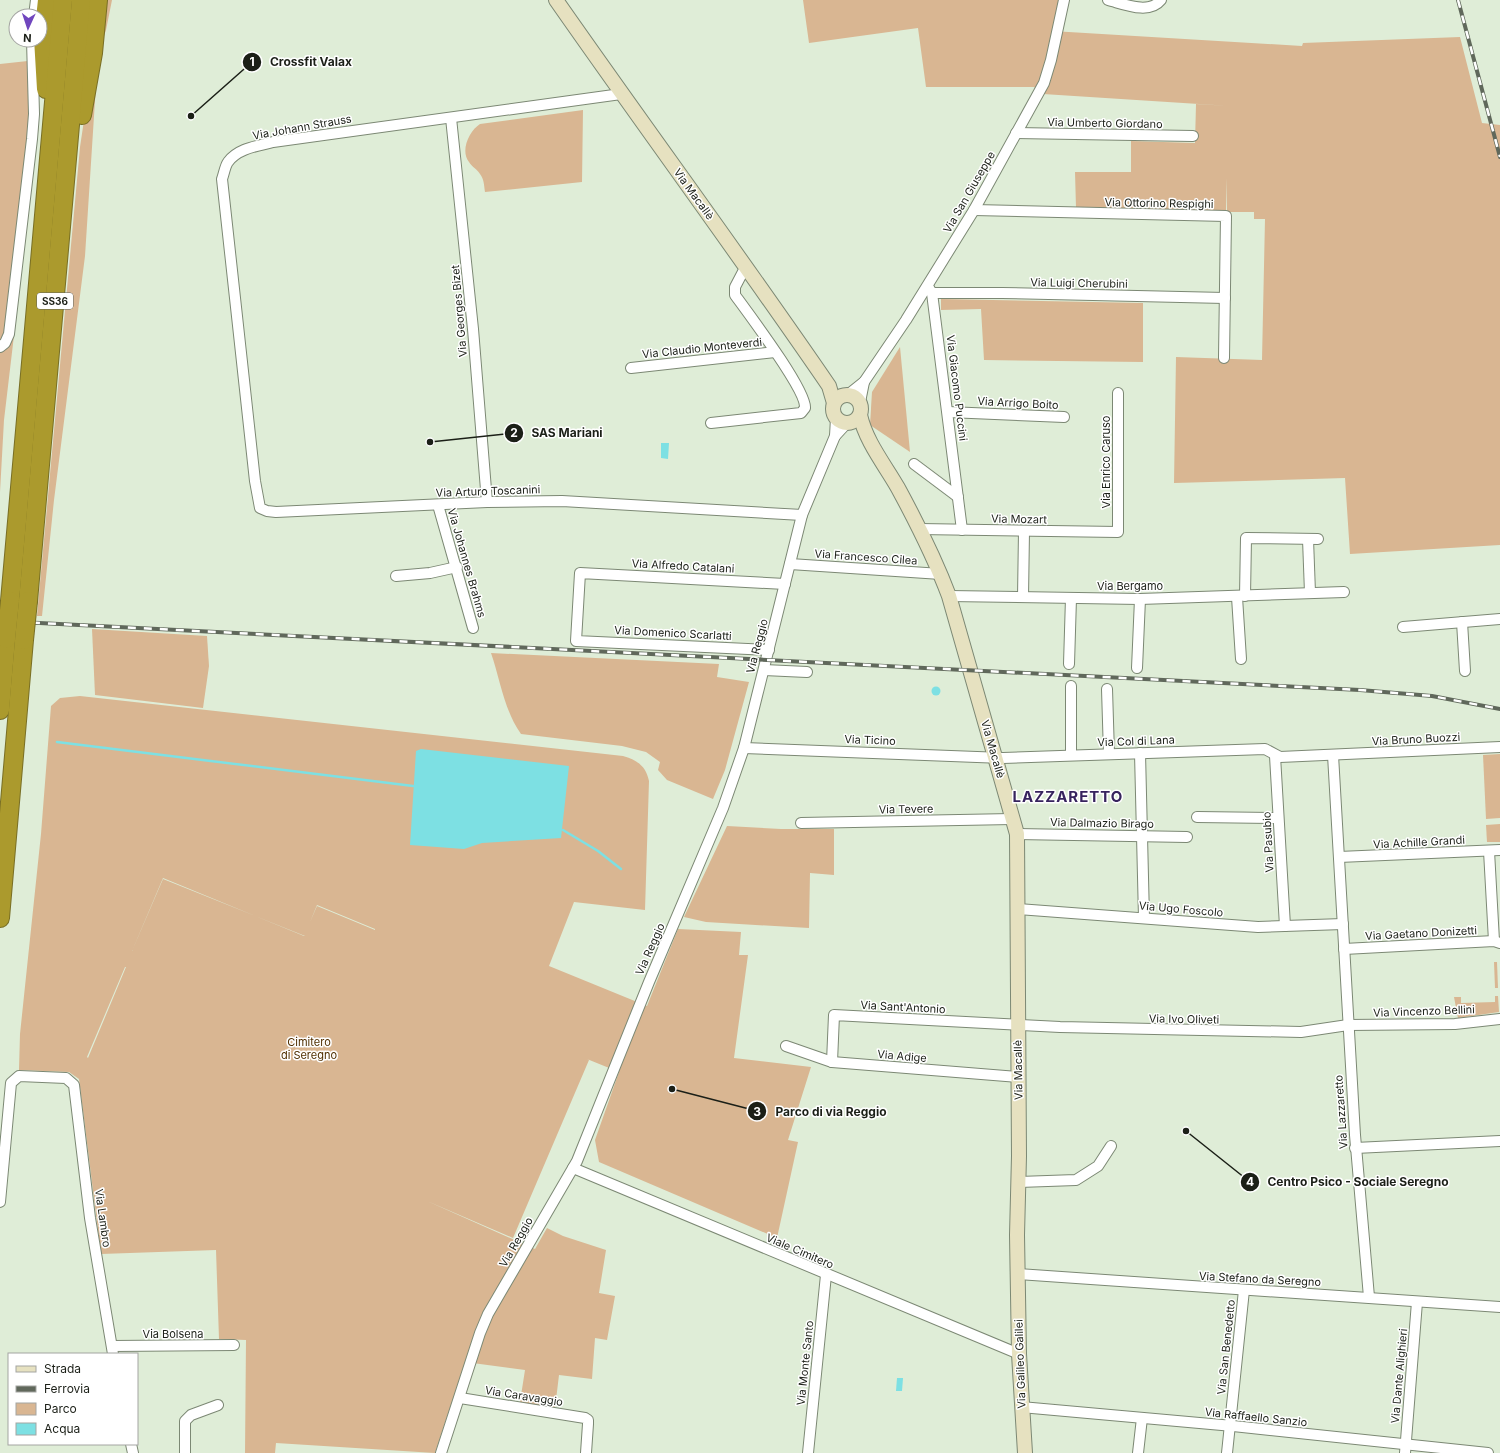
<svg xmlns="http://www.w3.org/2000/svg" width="1500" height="1453" font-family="Inter,sans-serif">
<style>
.green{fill:#d9b692;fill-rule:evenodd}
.water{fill:#7de0e3}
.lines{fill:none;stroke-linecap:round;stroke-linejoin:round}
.stream{stroke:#7de0e3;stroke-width:2.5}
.street-casing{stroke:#7c8874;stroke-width:12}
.secondary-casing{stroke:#7c8874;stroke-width:16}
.highway-casing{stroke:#796f25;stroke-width:20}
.street{stroke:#fff;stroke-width:10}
.secondary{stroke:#e6e1c0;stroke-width:14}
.highway{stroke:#ab9a2d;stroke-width:18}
.rail-casing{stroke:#60685b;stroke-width:4}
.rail{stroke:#fff;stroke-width:2.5;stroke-dasharray:8;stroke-linecap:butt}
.highway-bridge-casing{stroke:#796f25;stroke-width:20;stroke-linecap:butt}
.highway-bridge{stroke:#ab9a2d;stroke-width:18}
.labels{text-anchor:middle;stroke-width:3;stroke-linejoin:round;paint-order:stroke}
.shield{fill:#fff;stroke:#5f625d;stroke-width:1}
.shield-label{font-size:10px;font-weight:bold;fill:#1b1f17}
.street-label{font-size:11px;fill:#1b1f17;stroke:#fff}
.park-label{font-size:11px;fill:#502f01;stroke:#fff}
.district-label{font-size:15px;font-weight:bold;letter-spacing:1px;fill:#37235e;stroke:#fff}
.leader{fill:none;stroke:#1b1f17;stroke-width:1.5}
.callout-dot{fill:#1b1f17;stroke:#fff;stroke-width:1.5}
.mark-label{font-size:12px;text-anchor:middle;font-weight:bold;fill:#fff}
.callout-label{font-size:12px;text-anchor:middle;font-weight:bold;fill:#1b1f17;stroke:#fff;stroke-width:3;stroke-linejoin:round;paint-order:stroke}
</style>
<rect width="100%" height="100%" fill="#dfedd7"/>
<g class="green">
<path d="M102,0H112L106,30L98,54L85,256L54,500L42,616H37L80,147Z"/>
<path d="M803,0H1059L1052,31L1302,46L1303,43L1460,37L1482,123L1500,125V545L1350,554L1345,478L1174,483L1176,357L1262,360L1265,219H1254V212H1227V178L1226,211L1076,208L1075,172H1131V141L1195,143L1196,104L1230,106L1043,94L1034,87H926L918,28L809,43Z"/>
<path d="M37,60L39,124L4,420L0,492V64Z"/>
<path d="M583,110L582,182L485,192C484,185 484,179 480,174C477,169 472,167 469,162C460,151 469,131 480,124Z"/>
<path d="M941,299L1143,303V362L984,360L981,309L941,310Z"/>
<path d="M900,347L910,452L870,425L872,392Z"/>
<path d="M92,629L207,636L209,666L203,708L95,695Z"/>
<path d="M491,653L719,664L717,677L749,682L725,770L713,799L667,780L658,770L660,762L646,752L622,746L521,734C504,710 500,679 491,653Z"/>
<path d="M80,696L623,756C637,760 646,766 649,781L645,910L574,902L549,966L647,1006L678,929L741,932L739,955H748L734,1058L811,1067L788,1140L798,1142L777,1238L599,1162L595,1140L619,1072L587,1059L589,1060L513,1238L427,1201L535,1249L547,1228L563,1236L606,1250L599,1293L615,1296L607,1340L595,1338L592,1379L559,1375L555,1408L520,1402L525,1370L465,1362L435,1453L276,1443L275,1453H245L246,1340L219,1339L216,1250L101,1254L79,1079L69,1072L19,1070L20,1034L41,834L51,706L60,698ZM163,878L304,936H305L163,879L132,951ZM317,905L375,929V930L317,906L310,922ZM125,967H126L88,1058L87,1057Z"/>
<path d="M1500,754V818L1486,819L1483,755Z"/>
<path d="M1500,824V842H1487L1486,825Z"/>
<path d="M727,826L781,829H834V875L810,873L809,928L706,922L684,917Z"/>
<path d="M1494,962H1497L1498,988H1495Z"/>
<path d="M1495,996H1498L1499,1012L1458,1018L1454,997H1461V1003L1495,1002Z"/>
</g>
<g class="water">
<path d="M661,443H669L668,459L661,458Z"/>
<circle cx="936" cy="691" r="4.5"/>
<path d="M421,749L569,766L561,838L482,843L464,849L410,845L416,751Z"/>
<path d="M897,1378H903L902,1391H896Z"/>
</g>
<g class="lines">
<g class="stream">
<path d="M57,742L413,786"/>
<path d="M563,830L598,851L621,869"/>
</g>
<g class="street-casing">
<g id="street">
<path d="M1108,0C1124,4 1149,15 1161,0"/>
<path d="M34,16L36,0"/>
<path d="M621,94L273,142C258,146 238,148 228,162C225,166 224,174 222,179L255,481L260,508L267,511L276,512L487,502L562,501L802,515"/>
<path d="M451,118L473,329L487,502"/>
<path d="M1016,133L1193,136"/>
<path d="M974,210L1226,216L1224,358"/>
<path d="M929,288L932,293L962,530"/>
<path d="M932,293H1002L1225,298"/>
<path d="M0,347L5,343L9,334L32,139L34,114L32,40"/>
<path d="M631,368L775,352"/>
<path d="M849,394L864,382L906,320L974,210L1044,83L1051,60L1064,0"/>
<path d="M860,402L864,382"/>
<path d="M948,412L1064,417"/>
<path d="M711,423L801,413L805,408C807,391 748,313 735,295V287L746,266"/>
<path d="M835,436L847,423"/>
<path d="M914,464L958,497"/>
<path d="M438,505L473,628"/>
<path d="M919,529L1118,532V393"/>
<path d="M1308,539L1310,593"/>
<path d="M790,564L941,574"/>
<path d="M396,576L430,573L457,567"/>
<path d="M949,596L1140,599L1344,592"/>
<path d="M1245,596L1246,538L1318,539"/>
<path d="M1023,597L1024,531"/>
<path d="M1237,597L1241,659"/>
<path d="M1462,622L1465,671"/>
<path d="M1403,627L1500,619"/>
<path d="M769,650L576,641L580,573L785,584"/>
<path d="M1069,664L1071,598"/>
<path d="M1137,668L1140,599"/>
<path d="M764,670L807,672"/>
<path d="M1071,686V755"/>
<path d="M1107,689L1109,754"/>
<path d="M744,748L1003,758L1265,749L1280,757L1500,747"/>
<path d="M1140,753L1144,918"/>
<path d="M1333,755L1355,1135L1369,1297"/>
<path d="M1275,756L1285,926"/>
<path d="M1197,817L1278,818"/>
<path d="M801,823L1012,819"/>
<path d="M1017,834L1187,837"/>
<path d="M1489,851L1494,941"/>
<path d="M1339,857L1500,850"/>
<path d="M1018,909L1258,927L1343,924"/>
<path d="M1344,949L1494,941L1500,943"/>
<path d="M786,1046L832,1062L1019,1077"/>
<path d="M832,1062L834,1015L1060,1027L1301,1032L1348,1025L1455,1024L1500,1019"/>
<path d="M1355,1148L1500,1141"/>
<path d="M573,1168L1019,1354"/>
<path d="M1019,1182L1076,1180L1098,1166L1111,1146"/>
<path d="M0,1202L11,1083L19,1076L66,1078L74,1085L90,1218L113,1354"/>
<path d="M1018,1274L1500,1307"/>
<path d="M112,1346L234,1345"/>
<path d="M460,1398L585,1418L588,1420V1424L586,1453"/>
<path d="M1021,1407L1233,1426L1488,1453"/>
<path d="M131,1444L133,1453"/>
<path d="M185,1453V1421L191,1415L218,1405"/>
<path d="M441,1453L480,1333L488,1314L577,1161L649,982L723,808L744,748L802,515L835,436L836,418"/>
<path d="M808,1453L826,1275"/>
<path d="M1138,1453L1142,1418"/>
<path d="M1227,1453L1244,1290"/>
<path d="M1405,1453L1417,1302"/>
</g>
</g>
<g class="secondary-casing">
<g id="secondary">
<path d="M556,0C646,129 740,256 829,386L834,403"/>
<circle cx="847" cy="409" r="14"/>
<path d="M860,415C866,442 885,465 898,488C917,523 935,559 949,596L1017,834L1019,1156L1017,1235L1019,1354L1025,1453"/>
</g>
</g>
<g class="highway-casing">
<g id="highway">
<path d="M46,89L43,38L47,0"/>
<path d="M82,115L93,53L98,0"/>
<path d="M10,601L63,0"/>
<path d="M28,601L81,0"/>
<path d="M0,710L6,639"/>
<path d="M0,918L24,640"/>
</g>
</g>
<use href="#street" class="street"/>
<use href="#secondary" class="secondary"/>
<use href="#highway" class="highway"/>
<g class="rail-casing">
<g id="rail">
<path d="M1458,0L1500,157"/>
<path d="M0,621L1360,690L1432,696L1500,709"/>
</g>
</g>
<use href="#rail" class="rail"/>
<g class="highway-bridge-casing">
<g id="highway-bridge">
<path d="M6,639L10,601"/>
<path d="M24,640L28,601"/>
</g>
</g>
<use href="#highway-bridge" class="highway-bridge"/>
</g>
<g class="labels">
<rect class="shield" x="37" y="293" width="36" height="16" rx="3"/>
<g class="shield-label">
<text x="55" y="305">SS36</text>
</g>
<g class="street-label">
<text transform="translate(1105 123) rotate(1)" y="4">Via Umberto Giordano</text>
<text transform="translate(302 127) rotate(-10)" y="4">Via Johann Strauss</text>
<text transform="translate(969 192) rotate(-60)" y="4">Via San Giuseppe</text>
<text transform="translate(694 194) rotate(54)" y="4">Via Macallè</text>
<text transform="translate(1159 203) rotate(1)" y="4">Via Ottorino Respighi</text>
<text transform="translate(1079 283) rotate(1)" y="4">Via Luigi Cherubini</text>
<text transform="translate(459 311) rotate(-95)" y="4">Via Georges Bizet</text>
<text transform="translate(702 348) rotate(-6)" y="4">Via Claudio Monteverdi</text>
<text transform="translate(957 388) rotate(83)" y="4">Via Giacomo Puccini</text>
<text transform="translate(1018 403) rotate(3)" y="4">Via Arrigo Boito</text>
<text transform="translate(1106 462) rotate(-90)" y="4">Via Enrico Caruso</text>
<text transform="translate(488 491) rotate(-2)" y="4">Via Arturo Toscanini</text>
<text transform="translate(1019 519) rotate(1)" y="4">Via Mozart</text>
<text transform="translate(866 557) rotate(4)" y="4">Via Francesco Cilea</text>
<text transform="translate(467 563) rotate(74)" y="4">Via Johannes Brahms</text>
<text transform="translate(683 566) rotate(3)" y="4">Via Alfredo Catalani</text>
<text x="1130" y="590">Via Bergamo</text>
<text transform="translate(673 633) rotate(3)" y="4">Via Domenico Scarlatti</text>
<text transform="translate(757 646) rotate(-75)" y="4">Via Reggio</text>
<text transform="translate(1416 739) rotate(-3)" y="4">Via Bruno Buozzi</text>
<text transform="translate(870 740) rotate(2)" y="4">Via Ticino</text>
<text transform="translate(1136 741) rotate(-2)" y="4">Via Col di Lana</text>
<text transform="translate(993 749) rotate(74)" y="4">Via Macallè</text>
<text transform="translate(906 809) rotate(-1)" y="4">Via Tevere</text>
<text transform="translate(1102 823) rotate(1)" y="4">Via Dalmazio Birago</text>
<text transform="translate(1268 842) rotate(-93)" y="4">Via Pasubio</text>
<text transform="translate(1419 842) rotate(-3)" y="4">Via Achille Grandi</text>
<text transform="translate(1181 909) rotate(5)" y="4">Via Ugo Foscolo</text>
<text transform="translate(1421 933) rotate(-3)" y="4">Via Gaetano Donizetti</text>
<text transform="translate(650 949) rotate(-66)" y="4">Via Reggio</text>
<text transform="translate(903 1007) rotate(3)" y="4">Via Sant'Antonio</text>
<text transform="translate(1424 1011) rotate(-2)" y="4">Via Vincenzo Bellini</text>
<text transform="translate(1184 1019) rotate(1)" y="4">Via Ivo Oliveti</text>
<text transform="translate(902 1056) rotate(5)" y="4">Via Adige</text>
<text transform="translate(1018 1070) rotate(-91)" y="4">Via Macallè</text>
<text transform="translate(1341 1112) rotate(-94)" y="4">Via Lazzaretto</text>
<text transform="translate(103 1218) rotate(82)" y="4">Via Lambro</text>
<text transform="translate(516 1242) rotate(-60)" y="4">Via Reggio</text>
<text transform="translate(800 1251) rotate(23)" y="4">Viale Cimitero</text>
<text transform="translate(1260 1279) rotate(3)" y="4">Via Stefano da Seregno</text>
<text x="173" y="1338">Via Bolsena</text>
<text transform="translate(1226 1347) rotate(-84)" y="4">Via San Benedetto</text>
<text transform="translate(805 1363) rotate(-84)" y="4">Via Monte Santo</text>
<text transform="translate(1020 1364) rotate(-92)" y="4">Via Galileo Galilei</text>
<text transform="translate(1399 1376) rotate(-85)" y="4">Via Dante Alighieri</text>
<text transform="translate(524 1396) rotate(9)" y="4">Via Caravaggio</text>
<text transform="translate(1256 1417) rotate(6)" y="4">Via Raffaello Sanzio</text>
</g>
<g class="park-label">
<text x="309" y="1046">Cimitero<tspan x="309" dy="13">di Seregno</tspan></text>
</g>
<g class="district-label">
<text x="1068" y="802">LAZZARETTO</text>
</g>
</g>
<path class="leader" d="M191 116L252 62M430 442L514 433M672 1089L757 1111M1186 1131L1250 1182"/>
<g class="callout-dot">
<circle cx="191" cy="116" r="4"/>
<circle cx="430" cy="442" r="4"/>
<circle cx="672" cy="1089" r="4"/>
<circle cx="1186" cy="1131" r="4"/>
<circle cx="252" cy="62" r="10"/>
<circle cx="514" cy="433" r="10"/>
<circle cx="757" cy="1111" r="10"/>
<circle cx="1250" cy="1182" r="10"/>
</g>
<g class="mark-label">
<text x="252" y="66">1</text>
<text x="514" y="437">2</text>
<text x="757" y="1116">3</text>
<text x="1250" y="1186">4</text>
</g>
<g class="callout-label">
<text x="311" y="66">Crossfit Valax</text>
<text x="567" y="437">SAS Mariani</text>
<text x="831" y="1116">Parco di via Reggio</text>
<text x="1358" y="1186">Centro Psico - Sociale Seregno</text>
</g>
<rect x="8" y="1353" width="130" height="92" fill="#ffffff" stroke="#a4a5a2"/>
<rect x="16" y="1366" width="20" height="6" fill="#e6e1c0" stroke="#a4a5a2"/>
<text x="44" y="1373" font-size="12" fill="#1b1f17">Strada</text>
<rect x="16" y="1386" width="20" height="6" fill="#60685b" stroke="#a4a5a2"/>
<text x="44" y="1393" font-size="12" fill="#1b1f17">Ferrovia</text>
<rect x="16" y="1403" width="20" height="12" fill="#d9b692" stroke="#a4a5a2"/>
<text x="44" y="1413" font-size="12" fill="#1b1f17">Parco</text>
<rect x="16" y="1423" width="20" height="12" fill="#7de0e3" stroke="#a4a5a2"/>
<text x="44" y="1433" font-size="12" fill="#1b1f17">Acqua</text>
<g transform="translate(28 28) rotate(183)"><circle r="19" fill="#ffffff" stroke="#a4a5a2"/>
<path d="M0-3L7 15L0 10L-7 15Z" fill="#7046be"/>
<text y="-6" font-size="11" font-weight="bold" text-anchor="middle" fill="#1b1f17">N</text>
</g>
</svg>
